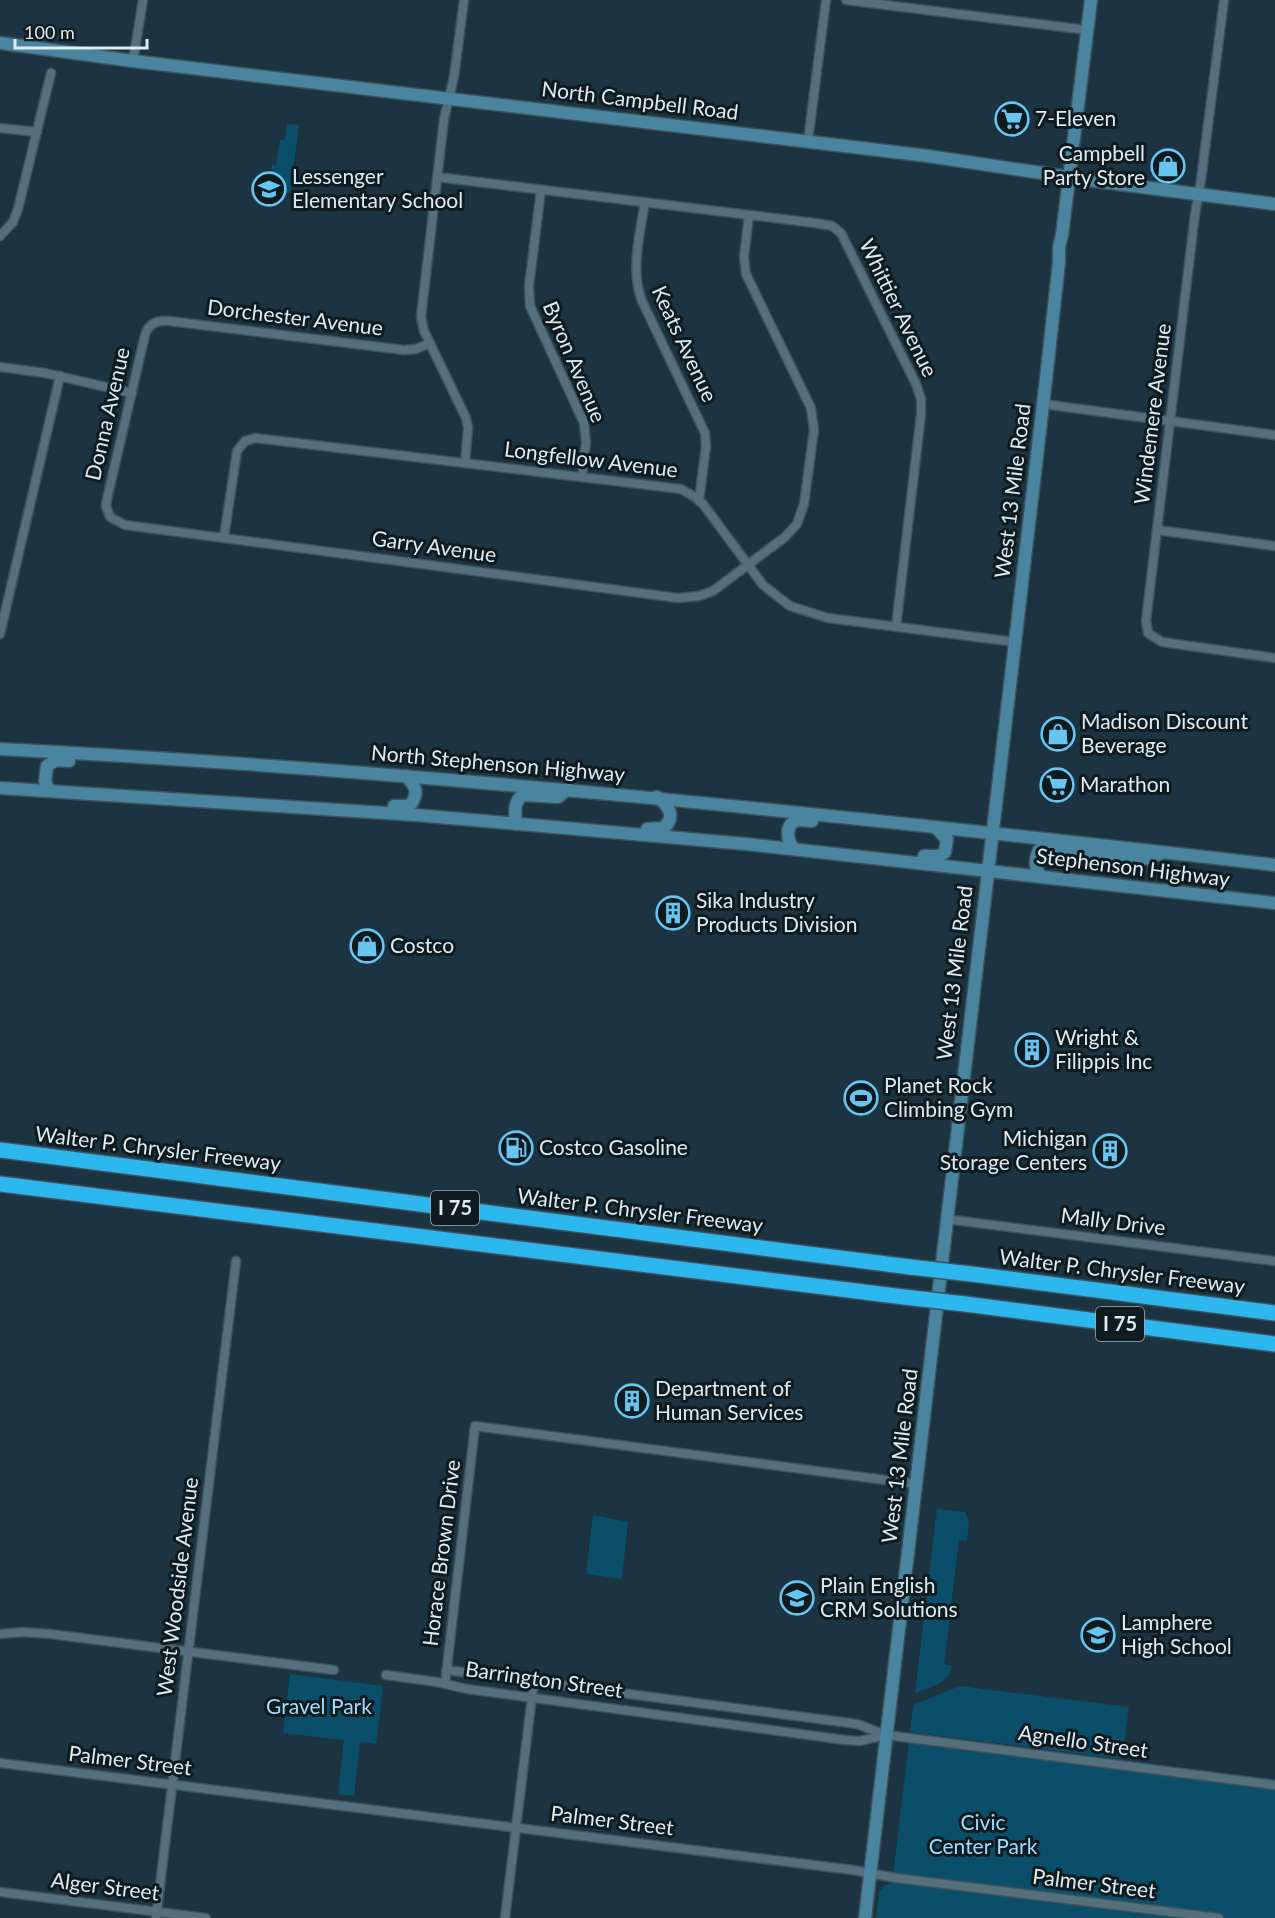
<svg xmlns="http://www.w3.org/2000/svg" width="1275" height="1918" font-family="Lato,sans-serif">
<style>
.green{fill:#0b4e69}
.lines{fill:none;stroke-linecap:round;stroke-linejoin:round}
.street-casing{stroke:#3c525c;stroke-width:11}
.secondary-casing{stroke:#3c525c;stroke-width:15}
.highway-casing{stroke:#3c525c;stroke-width:18}
.street{stroke:#556f7d;stroke-width:8}
.secondary{stroke:#49859f;stroke-width:12}
.highway{stroke:#2cb7ef;stroke-width:15}
.highway-bridge-casing{stroke:#3c525c;stroke-width:18;stroke-linecap:butt}
.highway-bridge{stroke:#2cb7ef;stroke-width:15}
.labels{text-anchor:middle;stroke-width:6;stroke-linejoin:round;paint-order:stroke}
.shield{fill:#101b20;stroke:#a0adb4;stroke-width:1.5}
.shield-label{font-size:20px;font-weight:bold;fill:#ddebf3}
.street-label{font-size:21px;fill:#ddebf3;stroke:#101b20}
.poi-label{font-size:21px;fill:#ddebf3;stroke:#101b20;text-anchor:start}
.park-label{font-size:21px;fill:#9fdcfc;stroke:#101b20}
</style>
<rect width="100%" height="100%" fill="#1c3441"/>
<g class="green">
<path d="M287,124L299,125L290,193L269,190L272,165H276L280,140H285Z"/>
<path d="M937,1509L965,1512L969,1521L967,1541L959,1540L944,1664L952,1666C949,1684 930,1687 915,1693Z"/>
<path d="M593,1515L628,1522L622,1579L586,1574Z"/>
<path d="M290,1674L383,1686L376,1744L360,1742L354,1796L338,1794L344,1740L283,1733Z"/>
<path d="M960,1686L1129,1707L1122,1759L910,1732L913,1705Z"/>
<path d="M909,1742L1275,1790V1918H876L879,1892L885,1885L892,1884Z"/>
</g>
<g class="lines">
<g class="street-casing">
<g id="street">
<path d="M464,0L454,77L444,119L421,317L424,331L466,418L468,428L465,463"/>
<path d="M846,0L1087,30"/>
<path d="M1224,0L1201,180L1195,214L1146,621L1148,633L1162,642L1275,658"/>
<path d="M133,61L143,0"/>
<path d="M0,128L37,132"/>
<path d="M808,141L826,0"/>
<path d="M437,177L815,223L832,226L841,233L916,384L921,399V414L896,627"/>
<path d="M541,190L529,286L530,306L584,423L586,442L582,477"/>
<path d="M645,202C640,233 630,271 642,301L705,433L706,446L699,501"/>
<path d="M0,236L13,222L18,209L51,73"/>
<path d="M430,343L416,349L404,350L169,321C157,320 149,323 145,335L107,499L106,506L110,517L125,525L678,598L699,596L713,591L785,537L797,524L804,504L814,430L811,408L746,274L744,257L749,215"/>
<path d="M0,367L45,373L132,393"/>
<path d="M1043,404L1275,435"/>
<path d="M1157,530L1275,546"/>
<path d="M224,537L237,451L245,441L255,438L681,489L695,497L703,504L763,585L790,606L828,618L1015,642"/>
<path d="M0,634L60,376"/>
<path d="M946,1219L1275,1261"/>
<path d="M0,1634L23,1632L50,1634L334,1670"/>
<path d="M446,1670L857,1724L886,1735L1275,1785"/>
<path d="M386,1675L437,1682L467,1689L845,1740L860,1741L886,1735"/>
<path d="M445,1684L475,1426L916,1484"/>
<path d="M0,1763L853,1870L896,1878L1219,1918"/>
<path d="M0,1892L206,1918"/>
<path d="M156,1918L236,1261"/>
<path d="M505,1918L534,1680"/>
</g>
</g>
<g class="secondary-casing">
<g id="secondary">
<path d="M0,43L133,61L928,156L1095,181L1275,204"/>
<path d="M0,749C427,771 851,816 1275,865"/>
<path d="M0,788L416,815L746,844L1275,903"/>
<path d="M48,790L45,781L47,766L56,760L69,761"/>
<path d="M394,806H409C420,794 416,786 406,776"/>
<path d="M516,824C515,813 513,802 523,795L558,797L568,789"/>
<path d="M647,829L664,828C676,816 669,806 657,797"/>
<path d="M794,849C787,840 784,826 797,820L812,821"/>
<path d="M924,856H940L945,852L947,839L935,827"/>
<path d="M1041,877C1035,868 1034,861 1039,850L1044,848L1144,859L1160,854"/>
<path d="M865,1918L1046,379L1059,262V247L1062,235L1091,0"/>
</g>
</g>
<g class="highway-casing">
<g id="highway">
<path d="M0,1150L910,1267"/>
<path d="M0,1184L904,1297"/>
<path d="M971,1274L1275,1313"/>
<path d="M965,1304L1275,1344"/>
</g>
</g>
<use href="#street" class="street"/>
<use href="#secondary" class="secondary"/>
<use href="#highway" class="highway"/>
<g class="highway-bridge-casing">
<g id="highway-bridge">
<path d="M910,1267L971,1274"/>
<path d="M904,1297L965,1304"/>
</g>
</g>
<use href="#highway-bridge" class="highway-bridge"/>
</g>
<defs>
<g id="supermarket-ring" transform="scale(1.725)"><circle r="9.5" fill="#101b20" stroke="#68c4f0" stroke-width="1.5"/><path d="M-6-5.5h2.5l.6 2H6L4.5 2H-2.5L-4.4-4H-6ZM-1.5 3.2a1.3 1.3 0 1 0 .1 0ZM3 3.2a1.3 1.3 0 1 0 .1 0Z" fill="#68c4f0"/></g>
<g id="shop-ring" transform="scale(1.725)"><circle r="9.5" fill="#101b20" stroke="#68c4f0" stroke-width="1.5"/><path d="M-5-2.5h2.3a2.7 3.5 0 0 1 5.4 0H5L5.5 6h-11ZM-1.5-2.5h3a1.5 2.3 0 0 0-3 0Z" fill="#68c4f0"/></g>
<g id="school-ring" transform="scale(1.725)"><circle r="9.5" fill="#101b20" stroke="#68c4f0" stroke-width="1.5"/><path d="M0-5L7-2L0 1L-7-2ZM-4 1L0 2.5L4 1V4Q0 6-4 4Z" fill="#68c4f0"/></g>
<g id="building-ring" transform="scale(1.725)"><circle r="9.5" fill="#101b20" stroke="#68c4f0" stroke-width="1.5"/><path d="M-4-6H4V6H1V3H-1V6H-4ZM-2.5-4.3h1.7v1.8h-1.7ZM.8-4.3h1.7v1.8H.8ZM-2.5-1h1.7V.8h-1.7ZM.8-1h1.7V.8H.8Z" fill="#68c4f0"/></g>
<g id="stadium-ring" transform="scale(1.725)"><circle r="9.5" fill="#101b20" stroke="#68c4f0" stroke-width="1.5"/><path d="M0-5a6.5 5 0 1 0 0 10a6.5 5 0 1 0 0-10ZM-3.5-1.8h7v3.6h-7Z" fill="#68c4f0"/></g>
<g id="fuel-ring" transform="scale(1.725)"><circle r="9.5" fill="#101b20" stroke="#68c4f0" stroke-width="1.5"/><path d="M-5.5-6h7V0h2V4h1.3V-2.5L3-4.5l.8-.8L6-3V5H2.5V1h-1V6h-7ZM-4.2-4.7v3.2H.2V-4.7Z" fill="#68c4f0"/></g>
</defs>
<g fill-rule="evenodd">
<use href="#supermarket-ring" x="1012" y="119"/>
<use href="#shop-ring" x="1168" y="166"/>
<use href="#school-ring" x="269" y="189"/>
<use href="#shop-ring" x="1058" y="734"/>
<use href="#supermarket-ring" x="1057" y="785"/>
<use href="#building-ring" x="673" y="913"/>
<use href="#shop-ring" x="367" y="946"/>
<use href="#building-ring" x="1032" y="1050"/>
<use href="#stadium-ring" x="861" y="1098"/>
<use href="#fuel-ring" x="516" y="1148"/>
<use href="#building-ring" x="1110" y="1151"/>
<use href="#building-ring" x="632" y="1401"/>
<use href="#school-ring" x="797" y="1598"/>
<use href="#school-ring" x="1098" y="1635"/>
</g>
<g class="labels">
<g class="shield">
<rect x="431" y="1191" width="48" height="34" rx="4.5"/>
<rect x="1096" y="1307" width="48" height="34" rx="4.5"/>
</g>
<g class="shield-label">
<text x="455" y="1215">I 75</text>
<text x="1120" y="1331">I 75</text>
</g>
<g class="street-label">
<text transform="translate(640 101) rotate(7)" y="7">North Campbell Road</text>
<text transform="translate(898 308) rotate(64)" y="7">Whittier Avenue</text>
<text transform="translate(295 318) rotate(7)" y="7">Dorchester Avenue</text>
<text transform="translate(684 344) rotate(65)" y="7">Keats Avenue</text>
<text transform="translate(574 362) rotate(67)" y="7">Byron Avenue</text>
<text transform="translate(108 414) rotate(-77)" y="7">Donna Avenue</text>
<text transform="translate(1153 414) rotate(-83)" y="7">Windemere Avenue</text>
<text transform="translate(591 460) rotate(7)" y="7">Longfellow Avenue</text>
<text transform="translate(1013 491) rotate(-83)" y="7">West 13 Mile Road</text>
<text transform="translate(434 547) rotate(8)" y="7">Garry Avenue</text>
<text transform="translate(498 764) rotate(5)" y="7">North Stephenson Highway</text>
<text transform="translate(1133 868) rotate(7)" y="7">Stephenson Highway</text>
<text transform="translate(955 973) rotate(-83)" y="7">West 13 Mile Road</text>
<text transform="translate(158 1149) rotate(7)" y="7">Walter P. Chrysler Freeway</text>
<text transform="translate(640 1211) rotate(7)" y="7">Walter P. Chrysler Freeway</text>
<text transform="translate(1113 1222) rotate(7)" y="7">Mally Drive</text>
<text transform="translate(1122 1272) rotate(7)" y="7">Walter P. Chrysler Freeway</text>
<text transform="translate(900 1456) rotate(-83)" y="7">West 13 Mile Road</text>
<text transform="translate(442 1553) rotate(-83)" y="7">Horace Brown Drive</text>
<text transform="translate(178 1587) rotate(-83)" y="7">West Woodside Avenue</text>
<text transform="translate(544 1680) rotate(8)" y="7">Barrington Street</text>
<text transform="translate(1083 1742) rotate(8)" y="7">Agnello Street</text>
<text transform="translate(130 1761) rotate(7)" y="7">Palmer Street</text>
<text transform="translate(612 1821) rotate(7)" y="7">Palmer Street</text>
<text transform="translate(1094 1884) rotate(7)" y="7">Palmer Street</text>
<text transform="translate(105 1887) rotate(7)" y="7">Alger Street</text>
</g>
<g class="poi-label">
<text x="1035" y="126">7-Eleven</text>
<text x="1145" y="161" text-anchor="end">Campbell<tspan x="1145" dy="24">Party Store</tspan></text>
<text x="292" y="184">Lessenger<tspan x="292" dy="24">Elementary School</tspan></text>
<text x="1081" y="729">Madison Discount<tspan x="1081" dy="24">Beverage</tspan></text>
<text x="1080" y="792">Marathon</text>
<text x="696" y="908">Sika Industry<tspan x="696" dy="24">Products Division</tspan></text>
<text x="390" y="953">Costco</text>
<text x="1055" y="1045">Wright &amp;<tspan x="1055" dy="24">Filippis Inc</tspan></text>
<text x="884" y="1093">Planet Rock<tspan x="884" dy="24">Climbing Gym</tspan></text>
<text x="1087" y="1146" text-anchor="end">Michigan<tspan x="1087" dy="24">Storage Centers</tspan></text>
<text x="539" y="1155">Costco Gasoline</text>
<text x="655" y="1396">Department of<tspan x="655" dy="24">Human Services</tspan></text>
<text x="820" y="1593">Plain English<tspan x="820" dy="24">CRM Solutions</tspan></text>
<text x="1121" y="1630">Lamphere<tspan x="1121" dy="24">High School</tspan></text>
</g>
<g class="park-label">
<text x="319" y="1714">Gravel Park</text>
<text x="983" y="1830">Civic<tspan x="983" dy="24">Center Park</tspan></text>
</g>
</g>
<path d="M15 39v9h132v-9" fill="none" stroke="#ddebf3" stroke-width="3"/>
<text x="24" y="39" font-size="18" fill="#ddebf3" stroke="#101b20" stroke-width="4.5" paint-order="stroke">100 m</text>
</svg>
